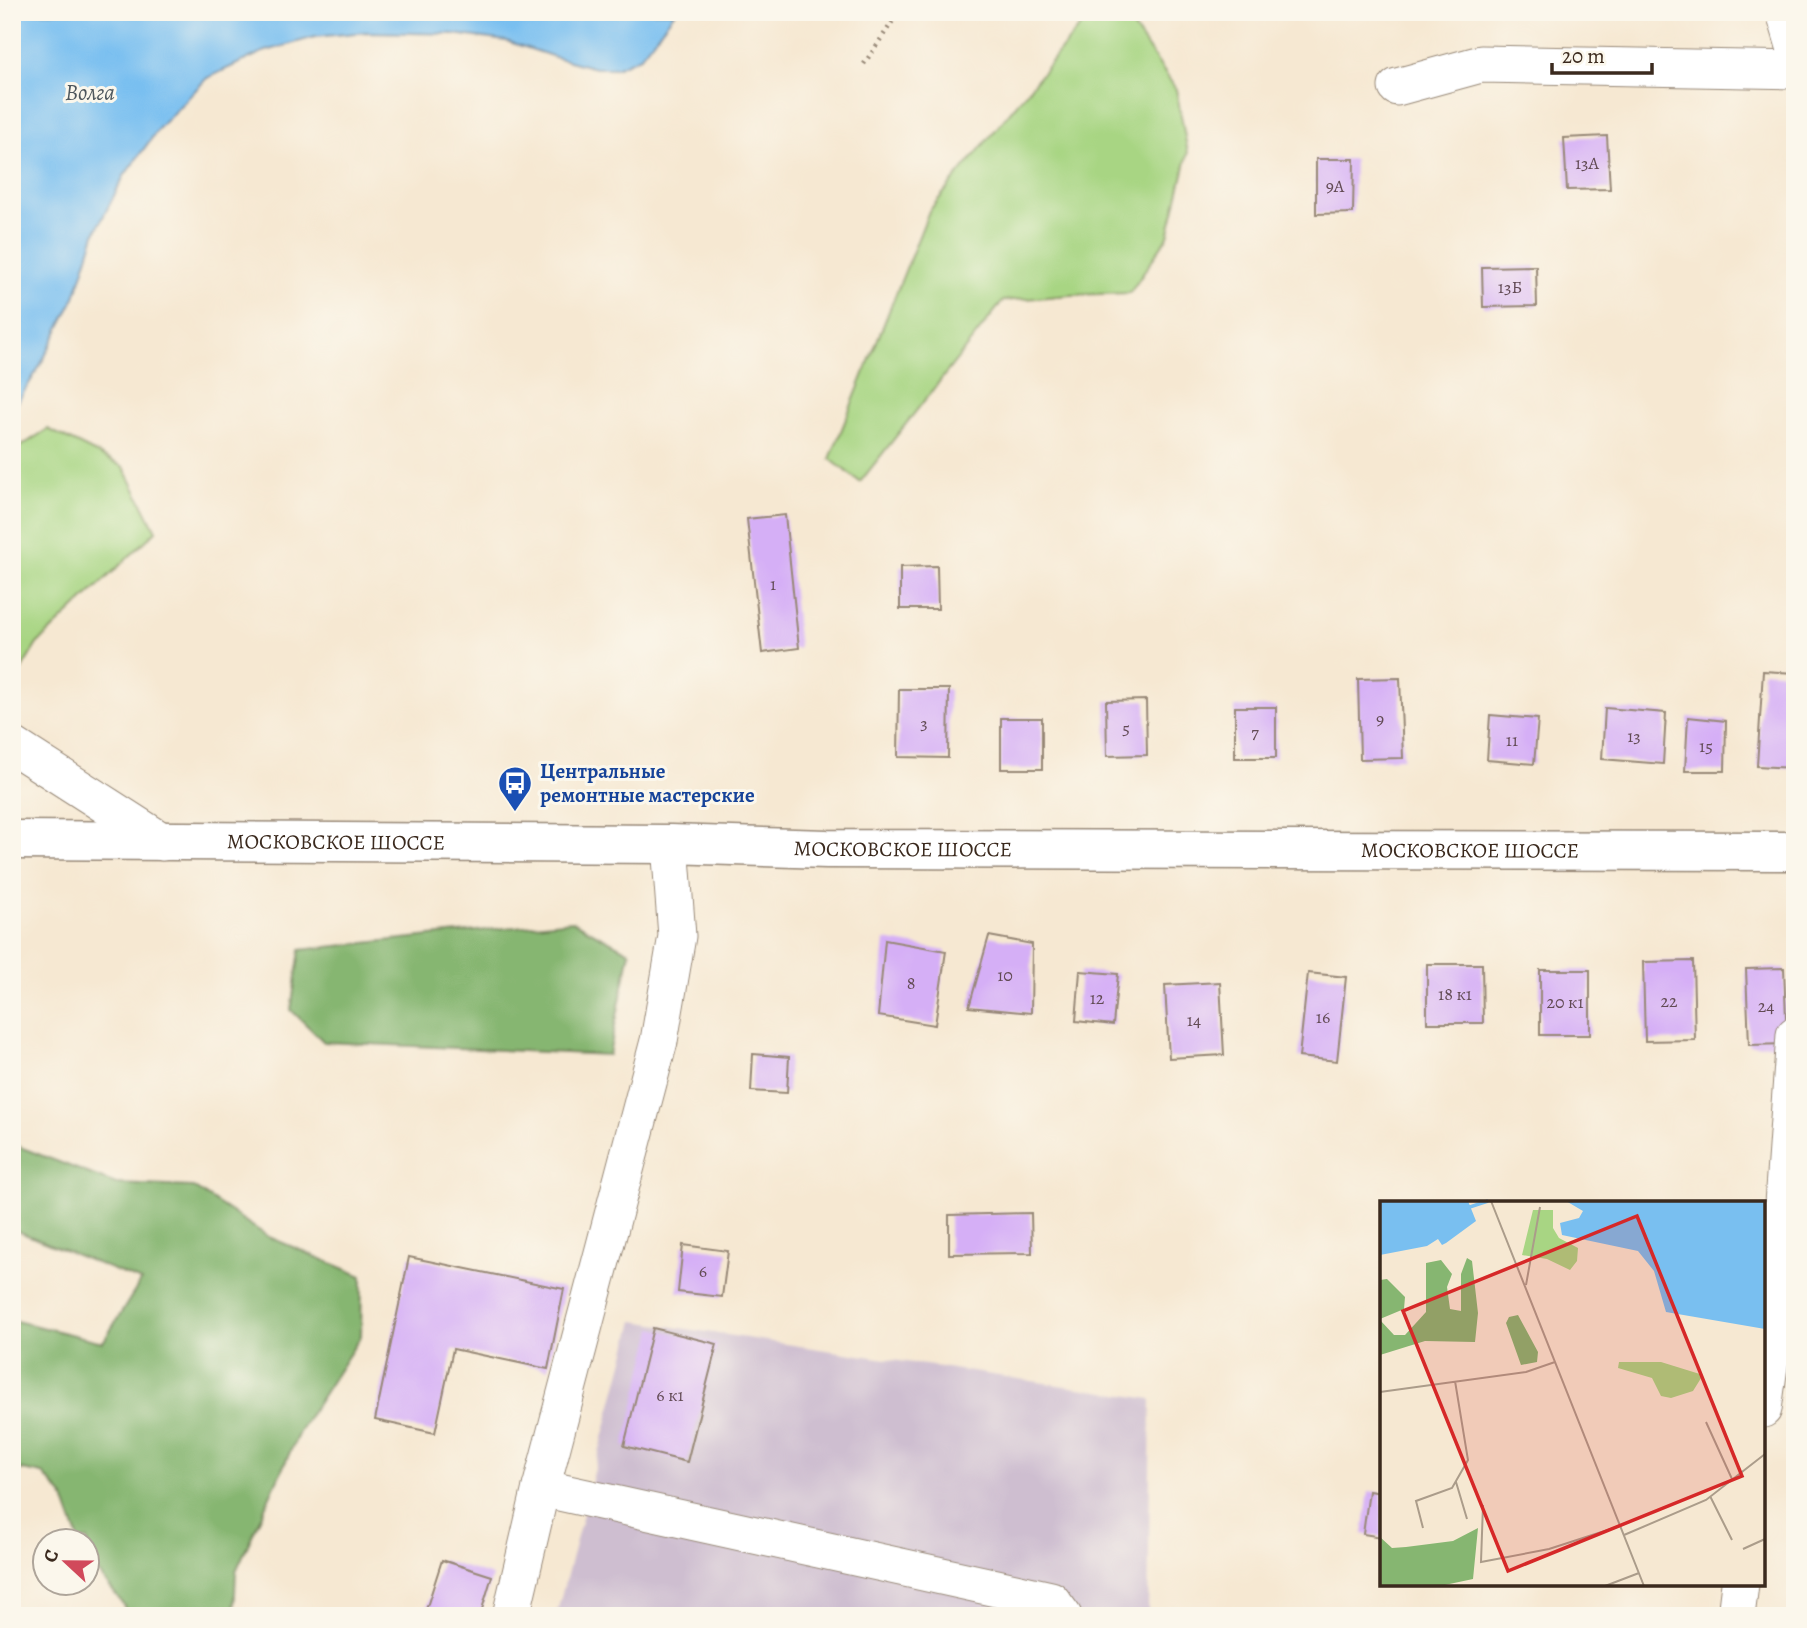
<svg xmlns="http://www.w3.org/2000/svg" width="1807" height="1628" font-family="Alegreya,serif">
<style>
.industrial{fill:#cebed0}
.green{fill:#a8d583;stroke:#728050;stroke-width:2}
.forest{fill:#86b671;stroke:#607048;stroke-width:2}
.water{fill:#79bff0;stroke:#5a7487;stroke-width:2}
.building{fill:#d5aff6}
.lines{fill:none;stroke-linecap:round;stroke-linejoin:round}
.minor-casing{stroke:#988978;stroke-width:39}
.major-casing{stroke:#988978;stroke-width:41}
.path{stroke:#988978;stroke-width:4.5;stroke-dasharray:2 5;stroke-linecap:butt}
.minor{stroke:#fff;stroke-width:37}
.major{stroke:#fff;stroke-width:38}
.labels{text-anchor:middle;stroke-width:6;stroke-linejoin:round;paint-order:stroke}
.number-label{font-size:18px;fill:#624b54}
.transit-label{font-size:21px;font-weight:bold;fill:#164399;stroke:#fbf7ec;text-anchor:start}
.street-label{font-size:21px;fill:#3b2a1e;stroke:#fbf7ec}
.water-label{font-size:23px;font-style:italic;fill:#4e575d;stroke:#fbf7ec}
.inset-river{fill:none;stroke:#79bff0;stroke-width:3.5}
.inset-road{fill:none;stroke:#ab9c8a;stroke-width:2}
.view{fill:#d62828;fill-opacity:0.15;stroke:#d62828;stroke-width:3.5}
.inset-edge{fill:none;stroke:#3b2a1e;stroke-width:3.5}
</style>
<rect width="100%" height="100%" fill="#fbf7ec"/>
<filter id="ink" filterUnits="userSpaceOnUse"><feTurbulence type="fractalNoise" baseFrequency=".0143" numOctaves="2"/><feDisplacementMap in="SourceGraphic" scale="14" xChannelSelector="R" yChannelSelector="G"/><feConvolveMatrix kernelMatrix="1 2 1 2 8 2 1 2 1" color-interpolation-filters="sRGB"/></filter>
<filter id="wash" filterUnits="userSpaceOnUse"><feTurbulence type="fractalNoise" baseFrequency=".00686" numOctaves="4" result="noise"/><feDisplacementMap in="SourceGraphic" scale="28" xChannelSelector="R" yChannelSelector="G"/><feGaussianBlur stdDeviation="1.57" result="paint"/><feColorMatrix in="noise" values="0 0 0 0 0 0 0 0 0 0 0 0 0 0 0 0 0 1.4 0 .05"/><feComposite in="paint" operator="in"/></filter>
<g filter="url(#wash)">
<rect width="100%" height="100%" fill="#f6e8d2"/>
<path class="industrial" d="M634,1321L1151,1399L1148,1616H556Z"/>
<g class="green">
<path d="M1092,12H1123L1176,89L1188,153L1168,236L1130,293L1070,295L1003,301L860,482L830,459L929,211Z"/>
<path d="M48,429L124,467L156,531L37,644L12,685V452Z"/>
</g>
<g class="forest">
<path d="M572,921L630,952L609,1055L324,1042L291,1010L300,950Z"/>
<path d="M12,1144L116,1184L193,1187L269,1237L362,1276L361,1336L300,1430L236,1571L234,1616H128L123,1604L88,1559V1540H79L63,1496L43,1474L12,1468V1320L103,1342L141,1281L12,1229Z"/>
</g>
<path class="water" d="M12,12H675L640,57L616,68H595L558,58L506,41L453,34L366,32L315,37L263,52L207,78L160,127L124,176L96,231L75,297L40,366L12,411Z"/>
<g id="blocks">
<g class="building">
<path d="M1607,136L1610,189L1567,190L1564,138Z"/>
<path d="M1316,159H1354L1353,213L1316,214Z"/>
<path d="M1536,266L1537,306L1483,307L1482,267Z"/>
<path d="M785,515L799,648L762,653L747,519Z"/>
<path d="M937,566L938,609H900V567Z"/>
<path d="M1763,671L1795,673V768L1757,766Z"/>
<path d="M1400,678L1403,758L1360,759L1358,679Z"/>
<path d="M899,689H949L948,758L898,757Z"/>
<path d="M1146,700L1147,755L1107,756L1106,701Z"/>
<rect x="1235" y="707" width="41" height="51"/>
<path d="M1605,708L1666,713L1663,764L1602,759Z"/>
<path d="M1490,715L1538,719L1534,764L1487,760Z"/>
<path d="M1688,717L1726,721L1725,771H1685Z"/>
<rect x="1001" y="718" width="41" height="51"/>
<path d="M989,936L1032,944L1031,1013L969,1007Z"/>
<path d="M885,940L946,951L935,1025L878,1016Z"/>
<path d="M1693,961L1695,1040L1645,1041L1643,962Z"/>
<path d="M1427,964H1482L1483,1023H1427Z"/>
<path d="M1784,968L1787,1044L1749,1045L1746,969Z"/>
<rect x="1540" y="970" width="50" height="65"/>
<path d="M1080,971L1118,974L1113,1025L1076,1021Z"/>
<path d="M1308,973L1346,977L1337,1061L1299,1057Z"/>
<path d="M1220,982L1224,1055L1169,1058L1165,985Z"/>
<path d="M753,1054L789,1057L787,1093L751,1091Z"/>
<path d="M1031,1213L1032,1253L949,1254V1215Z"/>
<path d="M683,1245L728,1251L722,1297L678,1292Z"/>
<path d="M409,1257L564,1289L548,1369L453,1349L435,1433L375,1420Z"/>
<path d="M653,1328L717,1344L687,1462L624,1446Z"/>
<path d="M1369,1491L1382,1493V1537L1363,1534Z"/>
<path d="M442,1560L492,1576L480,1616H424Z"/>
</g>
</g>
</g>
<g filter="url(#ink)">
<use href="#blocks" fill-opacity="0" stroke="#988978" stroke-width="2"/>
<g class="lines">
<g class="minor-casing">
<g id="minor">
<path d="M1785,12L1795,46"/>
<path d="M1397,87L1481,64L1795,70"/>
<path d="M12,745L163,842"/>
<path d="M1763,1409L1774,1330L1795,1035"/>
<path d="M541,1488L1051,1600L1063,1616"/>
<path d="M511,1616L541,1488L659,1041L677,936L670,844"/>
<path d="M1736,1616L1740,1584"/>
</g>
</g>
<g class="major-casing">
<g id="major">
<path id="s1" d="M12,840L670,844L827,849L1795,851"/>
</g>
</g>
<path class="path" d="M864,64L899,12"/>
<use href="#minor" class="minor"/>
<use href="#major" class="major"/>
</g>
</g>
<defs>
<g id="bus-pin" transform="scale(1.75)"><path d="M0 17L-7.5 6A9.5 9.5 0 1 1 7.5 6Z" fill="#1a4fb4" stroke="#fbf7ec"/><path d="M-5-6H5V4H4V6H2V4H-2V6H-4V4H-5ZM-3.5-4V0h7V-4ZM-3.5 1.2v1.5H-2V1.2ZM2 1.2v1.5H3.5V1.2Z" fill="#fff"/></g>
</defs>
<g fill-rule="evenodd">
<use href="#bus-pin" x="515" y="783"/>
</g>
<g class="labels">
<g class="number-label">
<text x="1587" y="169">13А</text>
<text x="1335" y="192">9А</text>
<text x="1510" y="293">13Б</text>
<text x="773" y="590">1</text>
<text x="1380" y="725">9</text>
<text x="924" y="729">3</text>
<text x="1126" y="734">5</text>
<text x="1255" y="738">7</text>
<text x="1634" y="742">13</text>
<text x="1512" y="746">11</text>
<text x="1706" y="752">15</text>
<text x="1005" y="981">10</text>
<text x="911" y="989">8</text>
<text x="1455" y="1000">18 к1</text>
<text x="1097" y="1004">12</text>
<text x="1669" y="1007">22</text>
<text x="1565" y="1008">20 к1</text>
<text x="1766" y="1012">24</text>
<text x="1323" y="1023">16</text>
<text x="1194" y="1026">14</text>
<text x="703" y="1277">6</text>
<text x="670" y="1401">6 к1</text>
</g>
<g class="transit-label">
<text x="540" y="778">Центральные<tspan x="540" dy="24">ремонтные мастерские</tspan></text>
</g>
<g class="street-label">
<text dy="7" stroke="none"><textPath href="#s1" startOffset="324">МОСКОВСКОЕ ШОССЕ</textPath></text>
<text dy="7" stroke="none"><textPath href="#s1" startOffset="891">МОСКОВСКОЕ ШОССЕ</textPath></text>
<text dy="7" stroke="none"><textPath href="#s1" startOffset="1458">МОСКОВСКОЕ ШОССЕ</textPath></text>
</g>
<g class="water-label">
<text x="90" y="100">Волга</text>
</g>
</g>
<g transform="translate(1380 1201)">
<rect width="385" height="385" fill="#f6e8d2"/>
<path d="M153,9H173V27L179,37L198,47L197,60L190,69L167,58L142,54ZM239,161H281L323,174L313,190L291,197L281,195L272,177L238,167Z" fill="#a8d583"/>
<path d="M87,57L92,60L98,112L95,141L45,140L0,154V119L14,134H25L46,111V62L61,59L72,73L67,86L70,108L81,110V73ZM7,78L25,96L24,108L0,118V79ZM138,114L158,151L157,161L141,164L126,122L129,116ZM98,327L93,378L60,385H0V336L12,347L26,346L73,340Z" fill="#86b671"/>
<path d="M0,0H88L96,20L66,42L62,44L58,38L47,45L0,54ZM186,0H385V128L286,111L274,70L258,50L182,34L180,22L199,17L203,10Z" fill="#79bff0"/>
<path class="inset-river" d="M78,4L90,6L108,0"/>
<path class="inset-road" d="M111,0L264,385M146,84L160,6M0,191L146,171L175,161M326,221L352,278M76,281L87,318M330,295L352,339M103,304L101,361L169,348L240,325M43,327L36,300L72,287L88,259L75,180M244,334L326,299L385,253M363,348L385,338M225,385L259,372"/>
<path class="view" d="M257,15L362,275L128,370L23,110Z"/>
<rect width="385" height="385" class="inset-edge"/>
</g>
<rect width="1807" height="1628" fill="none" stroke="#fbf7ec" stroke-width="42"/>
<g transform="translate(66 1562) rotate(292)"><circle r="33" fill="#fbf7ec" stroke="#aea59a" stroke-width="2"/>
<path d="M0-5L12 26L0 18L-12 26Z" fill="#d1495b"/>
<text y="-10" font-size="19" font-weight="bold" text-anchor="middle" fill="#3b2a1e">С</text>
</g>
<path d="M1552 63v10h100v-10" fill="none" stroke="#3b2a1e" stroke-width="3.5"/>
<text x="1562" y="63" font-size="21" fill="#3b2a1e" stroke="#fbf7ec" stroke-width="5" paint-order="stroke">20 m</text>
</svg>
